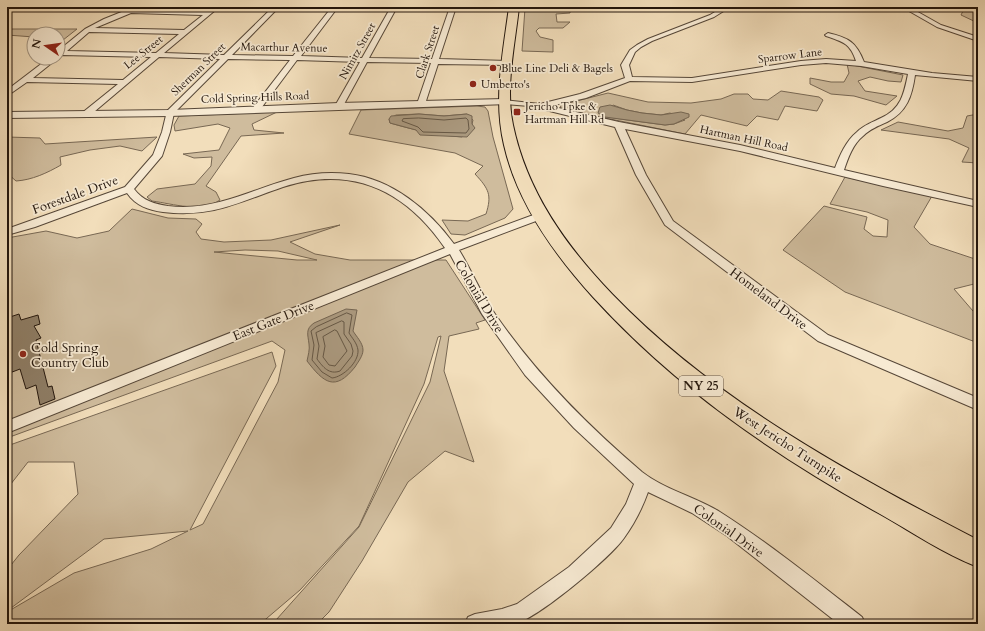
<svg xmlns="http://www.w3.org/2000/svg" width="985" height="631" font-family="Cardo,serif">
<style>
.green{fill:#cfbc9d;stroke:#786854;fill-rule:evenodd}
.water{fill:#ab9a80;stroke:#746552}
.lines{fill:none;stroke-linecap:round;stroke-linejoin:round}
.shore{stroke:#665846;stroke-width:1}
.building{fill:#8e7e67;stroke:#22150c}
.minor-casing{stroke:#564738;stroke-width:2}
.tertiary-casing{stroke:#564738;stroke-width:2}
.primary-casing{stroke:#22150c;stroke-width:2}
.minor{fill:#f7ead3;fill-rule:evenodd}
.tertiary{fill:#f7ead3;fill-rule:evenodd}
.primary{fill:#f2debb;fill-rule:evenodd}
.poi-dot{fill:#8f2418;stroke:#f7ead3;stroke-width:1.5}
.labels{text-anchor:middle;stroke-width:3.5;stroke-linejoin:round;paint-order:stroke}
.far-street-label{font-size:11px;fill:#22150c;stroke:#f7ead3}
.far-poi-label{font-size:11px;fill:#22150c;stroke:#f7ead3;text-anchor:start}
.shield{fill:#f7ead3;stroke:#625548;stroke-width:1}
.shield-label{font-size:12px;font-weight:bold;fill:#22150c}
.street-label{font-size:13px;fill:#22150c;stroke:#f7ead3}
.poi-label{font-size:13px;fill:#22150c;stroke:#f7ead3;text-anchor:start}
</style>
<rect width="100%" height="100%" fill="#f2debb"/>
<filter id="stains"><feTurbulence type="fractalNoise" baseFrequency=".005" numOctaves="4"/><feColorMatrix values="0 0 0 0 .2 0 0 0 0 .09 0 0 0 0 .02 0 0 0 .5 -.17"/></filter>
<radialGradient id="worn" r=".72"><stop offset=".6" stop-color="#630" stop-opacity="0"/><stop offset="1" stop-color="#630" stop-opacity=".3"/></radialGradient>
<g class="green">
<path d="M960,7H978V23L961,15L964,9Z"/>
<path d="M525,8H570V13L556,14L557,22H570L563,28H539L536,31L540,37L553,40V52L522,51Z"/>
<path d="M7,29H77L58,44V34H34V37L7,35Z"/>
<path d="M847,64L903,75L901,82L888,81L870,77L858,81L865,91L897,96L886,105L854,96L831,94L810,84V78L831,82H844L849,73Z"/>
<path d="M781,91L819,97L823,100L817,111L785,106L778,120L757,116L747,126L701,115L685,134L560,109L561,105L608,93L648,102L691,103L721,99L734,94H748L753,99L768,100ZM613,105L627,110L642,113L661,115L670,113L685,120L674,124L665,125L605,117Z"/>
<path d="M477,106L485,107L488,111L493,137L513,209L505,218L465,235L451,234L442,220L468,221L486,214C492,195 489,189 475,174L483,166L455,153L349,134L361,110ZM419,114L444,116L467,114L473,120L472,124L473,127L462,137C437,135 414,130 390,123L389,119L396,115Z"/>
<path d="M277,112L252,124L254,130L284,133L241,136L206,186L216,192L220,200C200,213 174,204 152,201L147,197L157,189L195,184L211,166L212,157L194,158L183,154L219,150L230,128L218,124L175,131L174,125L179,116Z"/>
<path d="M978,114V163L962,162L969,148L949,139L881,130L898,122L948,131L963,128L967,116Z"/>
<path d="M7,137L40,138L45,144L157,137L142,151L120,146L90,150L60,157L61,165C47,173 32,180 16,181L7,173Z"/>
<path d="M845,177L932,196L914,227L930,244L978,260V283L954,289L973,311L978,313V343L845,292L783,250L824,206L867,217L864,229L873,236L887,237L888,220L867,212L830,204Z"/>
<path d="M132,209L168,218L196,219L202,224L196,232L201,239L224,242L271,240L340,225L290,242L315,254L350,260H446L485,320L476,323L479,329L449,336L444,371L474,462L445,451L408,482L362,561L329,612L317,624H268L276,620L359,527L430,382L441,336L438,337L424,384L359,526L300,590L260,624H7V612L74,573L151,549L188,531L104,539L7,611V570L19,555L78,494L74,462H28L7,489V446L272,352L276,366L190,530L203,524L278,382L285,350L272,341L7,438V243L12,242H7V238L46,231L77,238L109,231ZM245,250L278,251L317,260H297L214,252Z"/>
</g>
<g class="water">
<path d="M610,105L627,110L642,113L661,115L681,112L689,114V117L674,124L665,125L605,117L598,113L600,107Z"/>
<path d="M419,114L444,116L467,114L472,116V124L475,128L467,137L420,135L416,130L390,123L389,119L391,116Z"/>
<path d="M346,309L357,310L353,331C356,336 363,343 363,350C363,356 358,362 355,367C335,392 324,383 307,361C308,356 310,349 309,344C308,335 305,329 314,323Z"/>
</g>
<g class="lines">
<g class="shore">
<path d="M419,118L444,120L466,118L468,120L469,129L466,133L423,132L418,127L402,121L403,119Z"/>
<path d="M347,313L352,315L349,333C352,338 357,343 358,350C359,362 343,377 332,378L322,372L312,360L314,345L311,331L316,327Z"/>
<path d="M342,321L344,322V334L351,344L353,351L352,356L340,371C329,375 323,367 317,359L319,346L316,333Z"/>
<path d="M335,330L337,331L347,351L335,366L329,365L323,357L325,346L323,337Z"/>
</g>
</g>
<path class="building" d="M19,314L21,320L38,315L40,324L34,326L41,338L36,340L48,387L52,386L55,399L40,405L36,385L26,389L20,369L7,374V318Z"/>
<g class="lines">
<g class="minor-casing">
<g id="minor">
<path d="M134,7H143L139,9L207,11L212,7H219L164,53L224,55L273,7H279L232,55L293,56L332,7H338L301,56L362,58L391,7H397L369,58L432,59L450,7H456L439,59L508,61L512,63L511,65L438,64L425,104L421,106L417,104L431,63L367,62L343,106L339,108L335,106L360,62L297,60L259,111L256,112L252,109L290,60L228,59L174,113L170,132L162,156L134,189C143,201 155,204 168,206C214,212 252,189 294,178C312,173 331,172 349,174C392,179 429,210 454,244L536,214H544L545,216L544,218L459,250C472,271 481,294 495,314C536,374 587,425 642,472C665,490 696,497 720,512C770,544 816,581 862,617L865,624H839L727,536L692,513L648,492C642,509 634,524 624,538C610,558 536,620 514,624C500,626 480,624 465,624L468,617L475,614L502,609L517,604L569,567L611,528L626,504L634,484L574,428L525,375L482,314L450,254L7,433V421L445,248C405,190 352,165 283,187C239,202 212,218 163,212C149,210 136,206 127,193L35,227L7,235V229L125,187L153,155L162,132L167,111L220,59L159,57L88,117H82L81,115L82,113L118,84L27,82L7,96V90L49,58H58L33,78L123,80L151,57L62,55L58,57V51L85,29L104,19ZM131,13L203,15L184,30L95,28ZM89,32L179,34L156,53L67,51Z"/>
<path d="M723,7H730L714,17L652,41L641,47L635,52L629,65L632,77L692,78L801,61L826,59L856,61C850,43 843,42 826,36L825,35L828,33C849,38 856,42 864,62L932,73L978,77V81L915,75C912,96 907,112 887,122C878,126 870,129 863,136C853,144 848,158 844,170L978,201V207L883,186L740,151L625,129L646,175L673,221L828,335L978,398V410L818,341L665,225L636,175L615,127L529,106L504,104L500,102L504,100L540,104L580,94L625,78L621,65L630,50L637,45L648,39L710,15ZM826,63L861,66L908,74C904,94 901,109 881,118C873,122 864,125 857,132C846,141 840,155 835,168L740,145L619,122L550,106L586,98L630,81L692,82L801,65Z"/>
<path d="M902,7H909L941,25L978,37V41L937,27Z"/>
</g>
</g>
<g class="tertiary-casing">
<path id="tertiary" d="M504,99L508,100L509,102L508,104L170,116L7,118V112L170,110L339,103Z"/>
</g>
<g class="primary-casing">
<path id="primary" d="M509,7H519C515,45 505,87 513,125C527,192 566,246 612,294C715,401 847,472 978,540V567C944,554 912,532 880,514C774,455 676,388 593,297C554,254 517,203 504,145C493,99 503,53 509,7Z"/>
</g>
<use href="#minor" class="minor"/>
<use href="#tertiary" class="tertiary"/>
<use href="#primary" class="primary"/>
</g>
<g class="poi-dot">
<circle cx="493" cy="68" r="4"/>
<circle cx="473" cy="84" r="4"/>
<rect x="513" y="108" width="8" height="8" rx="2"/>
<circle cx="23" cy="354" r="4"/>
</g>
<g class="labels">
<g class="far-street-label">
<text transform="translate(284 47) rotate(1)" y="4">Macarthur Avenue</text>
<text transform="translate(357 51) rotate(-61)" y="4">Nimitz Street</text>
<text transform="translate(143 52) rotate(-39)" y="4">Lee Street</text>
<text transform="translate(427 52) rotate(-72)" y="4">Clark Street</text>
<text transform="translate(790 55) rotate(-7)" y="4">Sparrow Lane</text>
<text transform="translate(198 69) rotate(-44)" y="4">Sherman Street</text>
<text transform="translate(255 97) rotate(-2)" y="4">Cold Spring Hills Road</text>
<text transform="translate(744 138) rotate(12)" y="4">Hartman Hill Road</text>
</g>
<g class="far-poi-label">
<text x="501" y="72">Blue Line Deli &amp; Bagels</text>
<text x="481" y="88">Umberto's</text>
<text x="525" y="110">Jericho Tpke &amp;<tspan x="525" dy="13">Hartman Hill Rd</tspan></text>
</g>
<rect class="shield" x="679" y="376" width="44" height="20" rx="3"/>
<g class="shield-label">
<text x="701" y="390">NY 25</text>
</g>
<g class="street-label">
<text transform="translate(75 194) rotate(-20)" y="5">Forestdale Drive</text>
<text transform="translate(480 296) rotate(59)" y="5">Colonial Drive</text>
<text transform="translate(769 298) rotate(37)" y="5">Homeland Drive</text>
<text transform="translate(273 320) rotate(-22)" y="5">East Gate Drive</text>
<text transform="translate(788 444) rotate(33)" y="5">West Jericho Turnpike</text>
<text transform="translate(729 530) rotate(35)" y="5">Colonial Drive</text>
</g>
<g class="poi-label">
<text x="31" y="352">Cold Spring<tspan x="31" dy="15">Country Club</tspan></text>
</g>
</g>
<rect width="985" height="631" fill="none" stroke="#f2debb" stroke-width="24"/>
<rect x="8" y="8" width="969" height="615" fill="none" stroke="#22150c" stroke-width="2"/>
<rect x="12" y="12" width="961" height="607" fill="none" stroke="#22150c"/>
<g transform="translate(46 46) rotate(283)"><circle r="19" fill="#f7ead3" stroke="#a29583"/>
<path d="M0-3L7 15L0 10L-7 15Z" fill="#8f2418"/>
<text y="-6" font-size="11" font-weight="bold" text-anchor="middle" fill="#22150c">N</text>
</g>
<rect width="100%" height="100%" filter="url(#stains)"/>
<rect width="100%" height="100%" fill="url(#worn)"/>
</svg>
